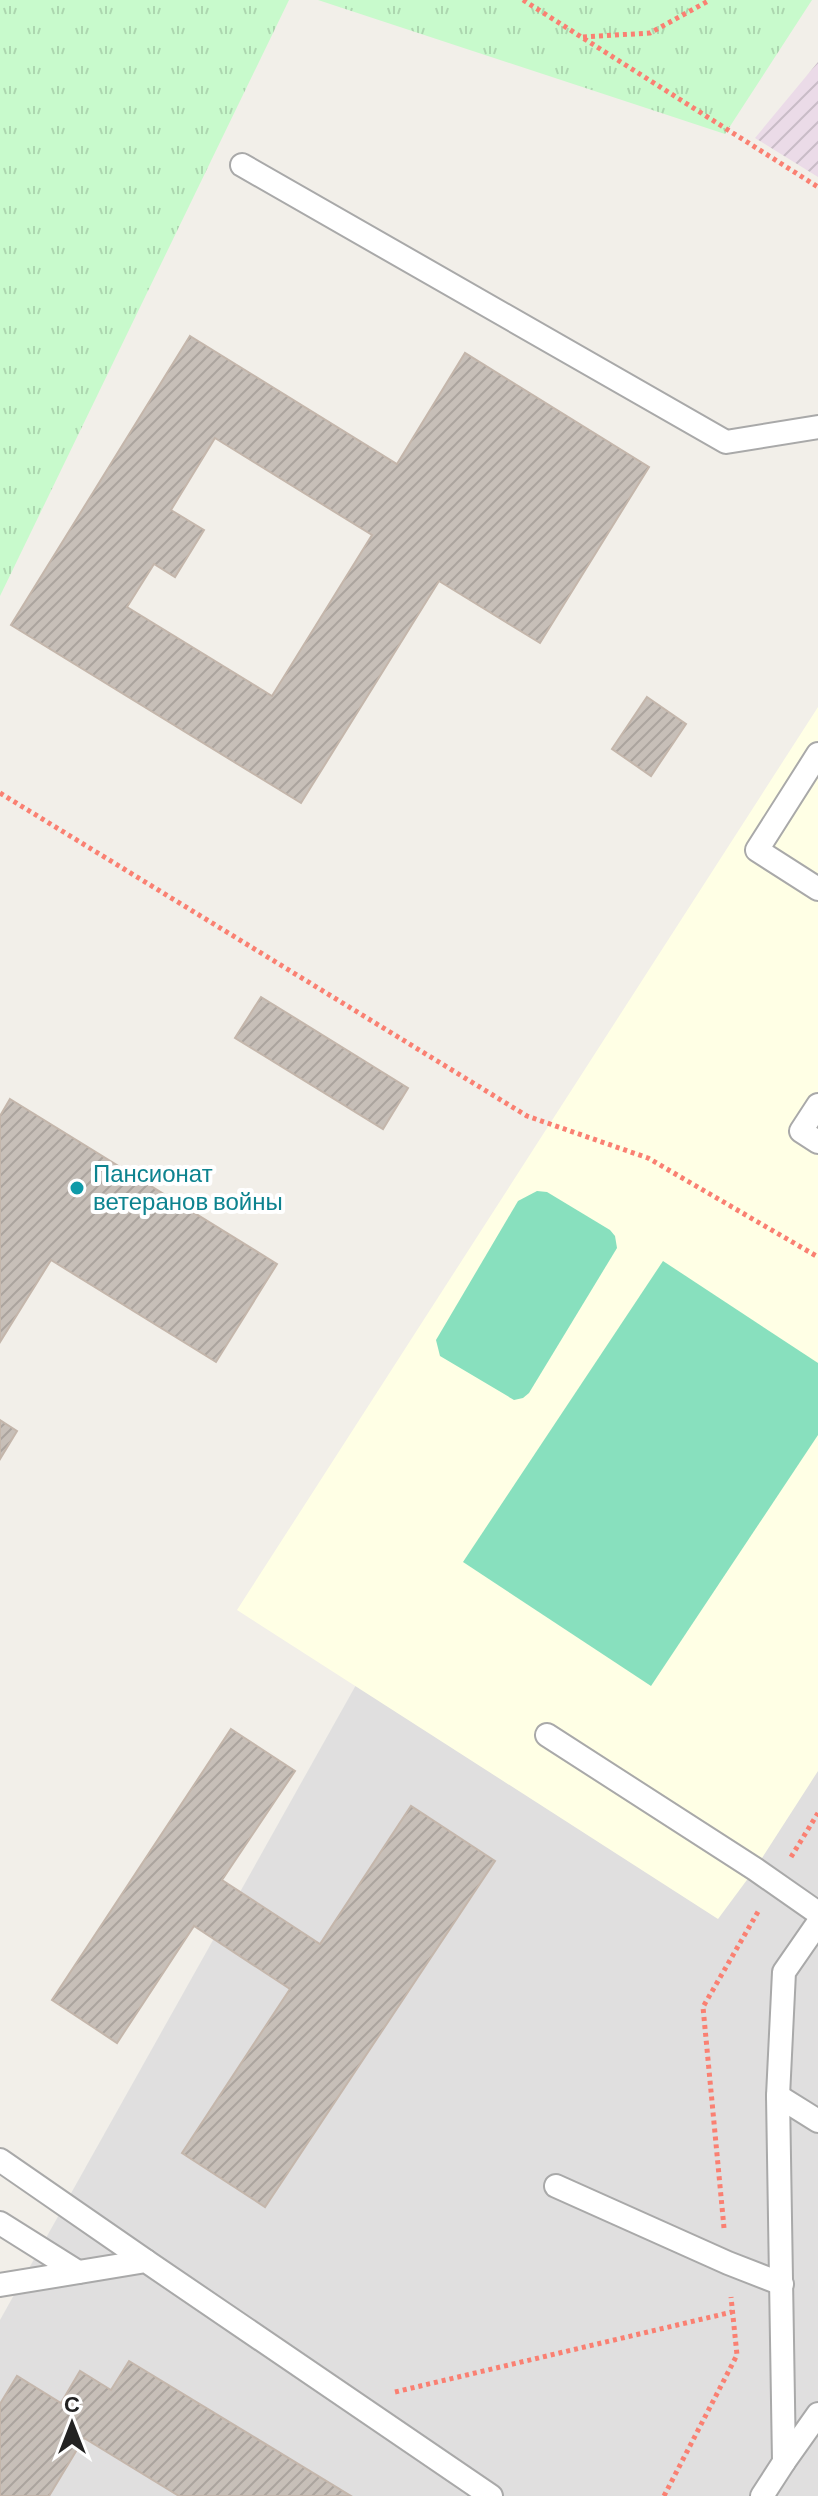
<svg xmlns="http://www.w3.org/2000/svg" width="818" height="2496" font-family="Barlow,sans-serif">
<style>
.residential{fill:#e0dfdf}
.industrial{fill:url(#industrial-furrows)}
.education{fill:#ffffe5}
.park{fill:url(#park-tufts)}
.pitch{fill:#88e0be}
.building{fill:url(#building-hatch);stroke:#c4b6ab;stroke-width:2;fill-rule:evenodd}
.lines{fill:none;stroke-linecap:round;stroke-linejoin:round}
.service-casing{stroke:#a9a9a9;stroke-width:26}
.path{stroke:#fa8072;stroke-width:5;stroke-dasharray:4 4;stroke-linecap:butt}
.service{stroke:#fff;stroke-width:22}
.culture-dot{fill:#0f9aa8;stroke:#fff;stroke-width:3}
.labels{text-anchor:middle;stroke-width:8;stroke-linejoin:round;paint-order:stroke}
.culture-label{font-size:24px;fill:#0d838f;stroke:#fff;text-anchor:start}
</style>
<defs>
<pattern id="industrial-furrows" width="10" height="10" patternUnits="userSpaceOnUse" patternTransform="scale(2)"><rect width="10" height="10" fill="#ebdbe8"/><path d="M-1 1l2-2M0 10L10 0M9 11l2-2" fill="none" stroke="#c9bcc7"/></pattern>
<pattern id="park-tufts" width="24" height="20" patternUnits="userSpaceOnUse" patternTransform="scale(2)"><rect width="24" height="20" fill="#c8facc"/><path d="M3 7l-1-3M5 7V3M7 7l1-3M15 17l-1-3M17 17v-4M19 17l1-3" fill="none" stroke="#acd6af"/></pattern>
<pattern id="building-hatch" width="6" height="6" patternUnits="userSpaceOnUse" patternTransform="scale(2)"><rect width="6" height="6" fill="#c7bfb8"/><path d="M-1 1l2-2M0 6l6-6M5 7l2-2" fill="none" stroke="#aba49e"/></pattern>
</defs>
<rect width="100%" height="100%" fill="#f2efe9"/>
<path class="residential" d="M818,861V2496H0V2320Z"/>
<path class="industrial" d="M818,62V177L755,138Z"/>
<path class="education" d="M818,707V1771L755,1869L718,1919L237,1610Z"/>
<g class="park">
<path d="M0,0H289L0,596Z"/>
<path d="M318,0H812L725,134Z"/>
</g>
<g class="pitch">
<path d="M537,1191L547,1192L610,1230L615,1236L617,1248L529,1393L523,1398L514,1400L440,1356L436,1340L518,1201Z"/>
<path d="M663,1261L818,1363V1435L651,1686L463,1562Z"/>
</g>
<g class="building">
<path d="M190,336L397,464L465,353L649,467L540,643L439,581L301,803L11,625ZM215,438L372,535L272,696L127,607L154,564L175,577L204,530L171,510Z"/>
<path d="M647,697L686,724L651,776L612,749Z"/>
<path d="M261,997L408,1088L383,1129L235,1038Z"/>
<path d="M10,1099L277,1264L216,1362L51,1260L0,1342V1116Z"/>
<path d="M0,1420L17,1431L0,1459Z"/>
<path d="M231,1729L295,1771L222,1880L320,1944L411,1806L495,1861L265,2207L182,2153L290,1989L194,1926L117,2043L52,2000Z"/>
<path d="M129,2361L351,2496H179L84,2438L49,2496H0V2404L17,2376L61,2403L80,2371L111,2390Z"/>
</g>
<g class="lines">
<g class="service-casing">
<g id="service">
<path d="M242,165L726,442L818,427"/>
<path d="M818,754L757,850L818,889"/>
<path d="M818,1105L801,1131L818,1142"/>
<path d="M547,1735L755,1869L818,1913"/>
<path d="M778,2096L818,2121"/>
<path d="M0,2160L146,2261"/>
<path d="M556,2186L728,2263L782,2284"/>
<path d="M0,2223L78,2272"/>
<path d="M0,2285L146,2261L491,2496"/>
<path d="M784,2462L818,2414"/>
<path d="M762,2496L784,2462L778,2096L784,1972L818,1923"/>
</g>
</g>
<g class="path">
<path d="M523,0L818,187"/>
<path d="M583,37L650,33L710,0"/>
<path d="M0,793L527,1116L648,1158L818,1257"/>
<path d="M791,1857L818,1813"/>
<path d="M724,2228L703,2007L759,1910"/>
<path d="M395,2392L732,2312"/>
<path d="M664,2496L737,2355L731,2297"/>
</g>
<use href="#service" class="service"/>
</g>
<circle class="culture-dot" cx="77" cy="1188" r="8"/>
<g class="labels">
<g class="culture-label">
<text x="93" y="1182">Пансионат<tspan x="93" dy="28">ветеранов войны</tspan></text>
</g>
</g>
<g transform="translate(72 2424)" stroke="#ffffff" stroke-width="6" paint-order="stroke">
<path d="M0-6L14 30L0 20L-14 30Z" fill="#222222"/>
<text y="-12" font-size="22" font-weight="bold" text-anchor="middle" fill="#222222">С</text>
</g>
</svg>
